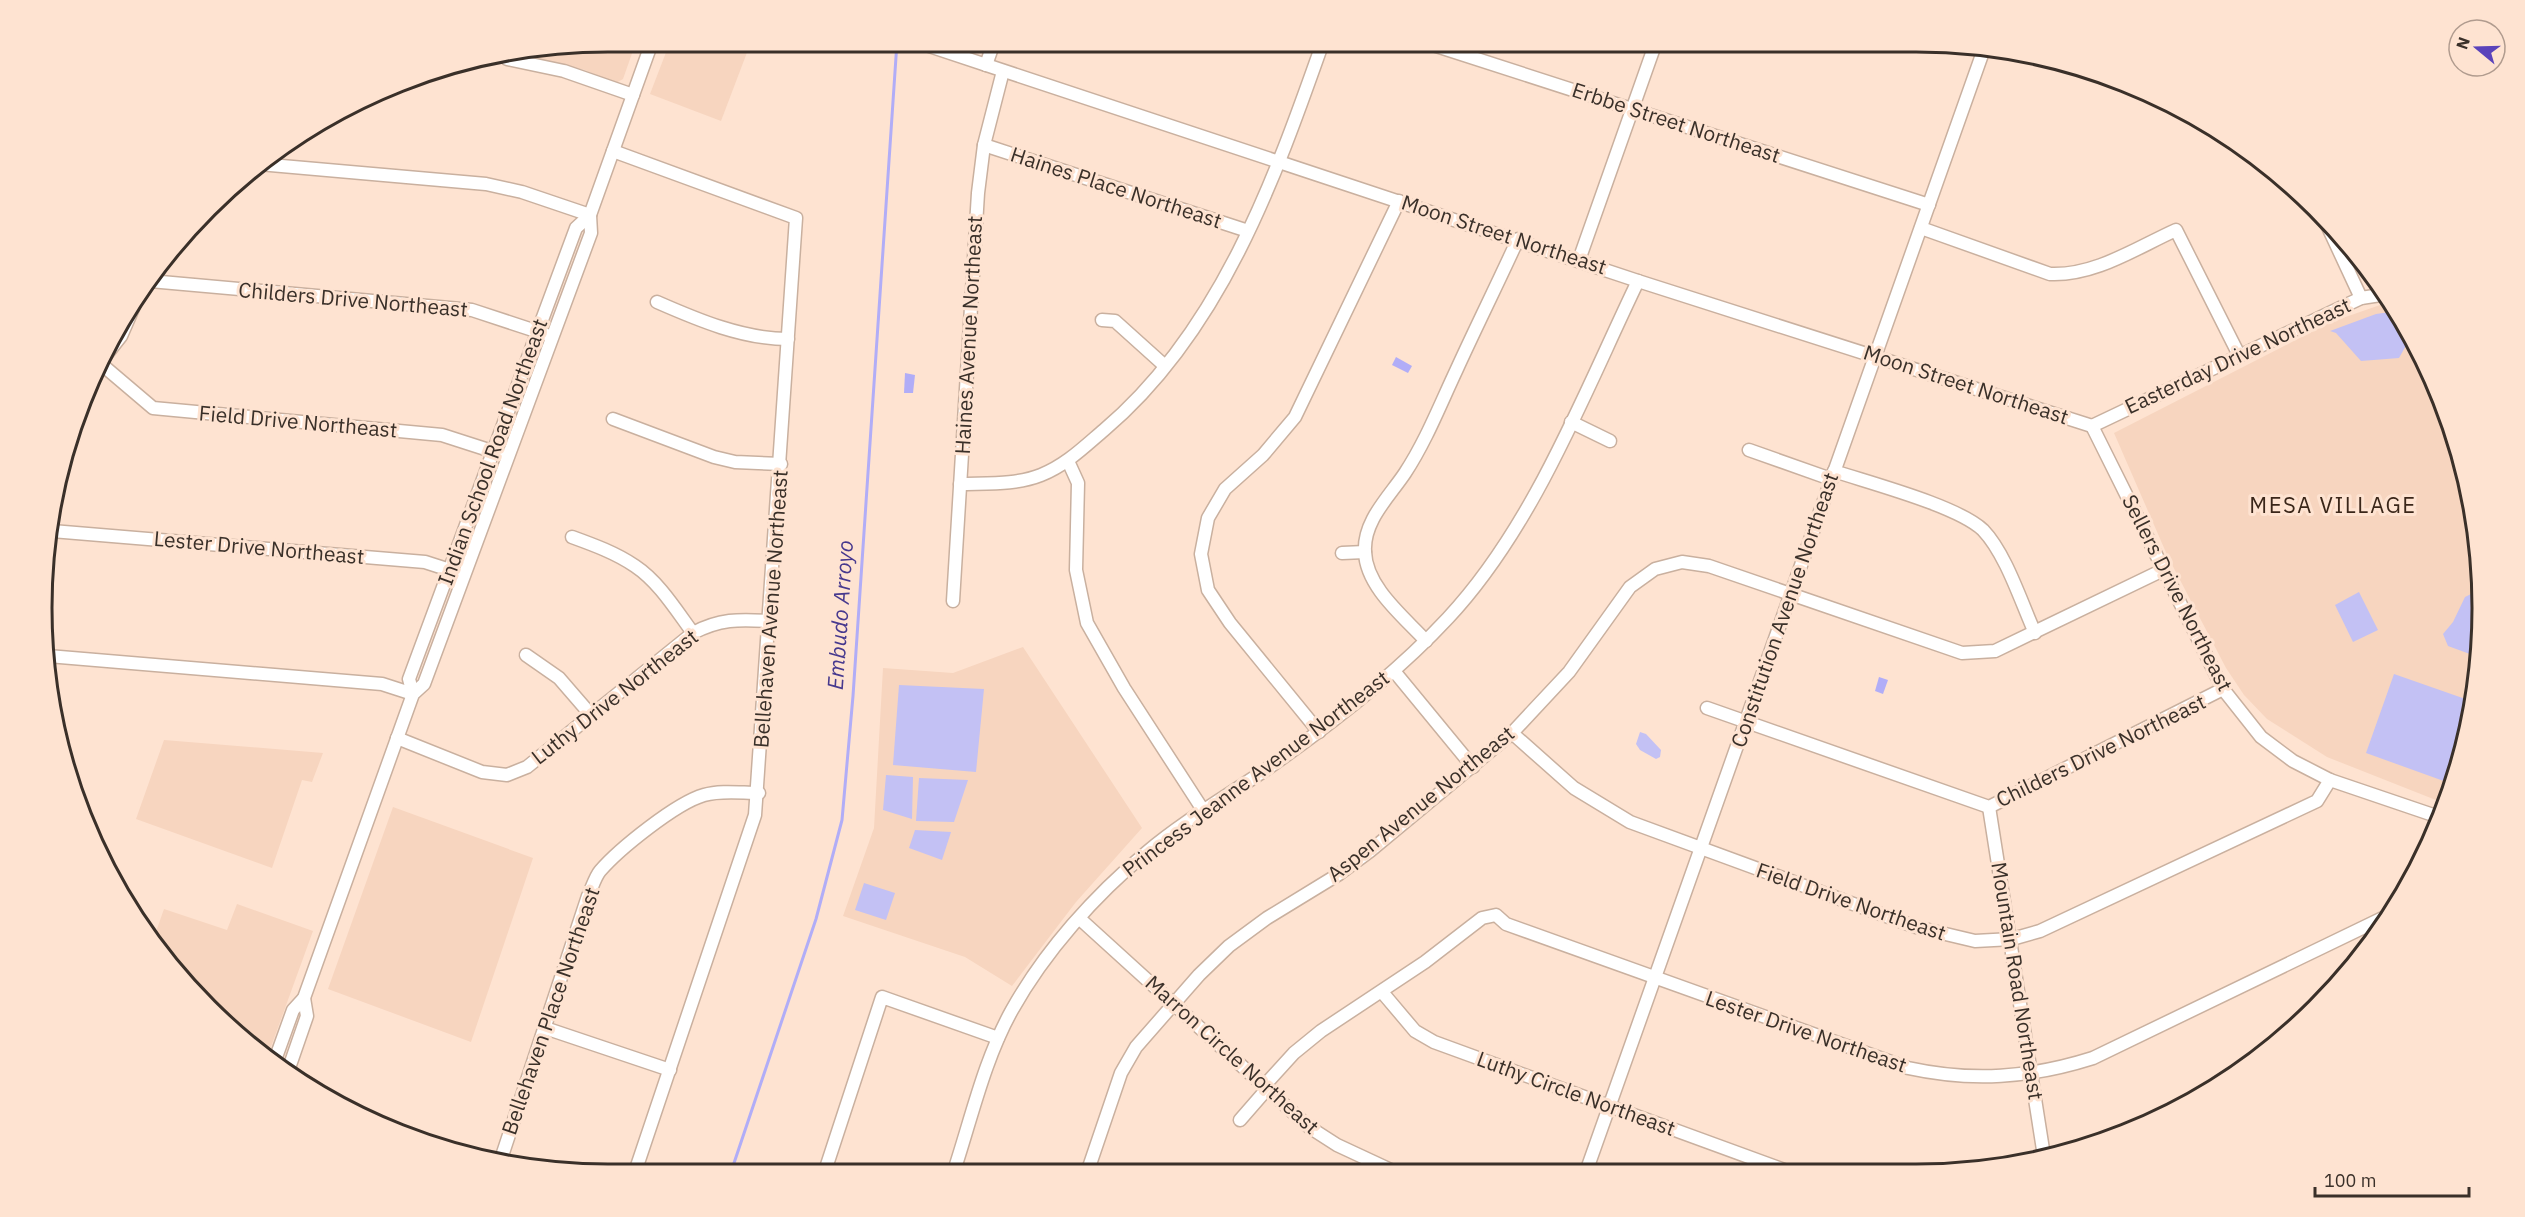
<svg xmlns="http://www.w3.org/2000/svg" width="2525" height="1217" font-family="'IBM Plex Sans',sans-serif">
<style>
.built{fill:#f7d5bf}
.green{fill:#c3c1f4}
.water{fill:#b1adf7}
.lines{fill:none;stroke-linecap:round;stroke-linejoin:round}
.stream{stroke:#b1adf7;stroke-width:3}
.minor-casing{stroke:#c9b09f;stroke-width:15}
.minor{stroke:#fff;stroke-width:12}
.labels{text-anchor:middle;stroke-width:6;stroke-linejoin:round;paint-order:stroke}
.street-label{font-size:21px;fill:#3a3029;stroke:#fee3d1}
.neighbourhood-label{font-size:22px;letter-spacing:1.5px;fill:#3a2619;stroke:#fee3d1}
.water-label{font-size:22px;font-style:italic;fill:#47398e;stroke:#fee3d1}
.rim{fill:none;stroke:#3a3029;stroke-width:3}
</style>
<rect width="100%" height="100%" fill="#fee3d1"/>
<g class="built">
<path d="M608,42H636L623,79L616,83L585,70L526,56Z"/>
<path d="M670,42H751L721,121L650,94Z"/>
<path d="M2386,303H2392L2440,392L2472,498L2483,609L2472,719L2446,804L2327,757L2267,719L2244,695L2226,668L2168,557L2114,433L2331,322Z"/>
<path d="M1023,647L1142,828L1076,902L1012,986L965,957L843,916L874,828L883,668L953,673Z"/>
<path d="M164,740L323,753L312,782L302,780L272,868L136,819Z"/>
<path d="M393,807L533,858L471,1042L328,989Z"/>
<path d="M237,904L313,931L268,1055L235,1034L159,953L152,943L164,909L227,930Z"/>
</g>
<g class="green">
<path d="M2397,311L2415,345L2408,342L2399,358L2361,361L2336,333L2330,331L2376,314Z"/>
<path d="M2480,583L2483,609L2478,657L2448,646L2443,634L2453,622L2465,597L2473,593Z"/>
<path d="M2359,592L2378,630L2353,642L2335,605Z"/>
<path d="M2394,674L2474,702L2472,719L2452,784L2366,753Z"/>
<path d="M899,685L984,689L976,772L893,765Z"/>
<path d="M1640,732L1646,734L1661,750L1660,757L1656,759L1640,750L1636,744Z"/>
<path d="M886,775L913,777L912,819L883,810Z"/>
<path d="M919,778L968,780L954,822L916,821Z"/>
<path d="M915,830L951,832L942,860L909,848Z"/>
<path d="M864,883L895,893L886,920L855,910Z"/>
</g>
<g class="water">
<path d="M1396,357L1412,366L1408,373L1392,365Z"/>
<path d="M905,373L915,375L913,393H904Z"/>
<path d="M1879,677L1888,680L1883,694L1875,691Z"/>
</g>
<g class="lines">
<path class="stream" d="M730,1175L816,919L842,820L853,696L897,42"/>
<g class="minor-casing">
<g id="minor">
<path d="M917,42L1638,281L2092,426"/>
<path d="M1424,42L1929,205"/>
<path d="M507,59L564,71L633,95"/>
<path d="M986,65L994,42"/>
<path d="M984,145L1248,231"/>
<path d="M613,151L796,218L755,815L634,1175"/>
<path d="M259,164L486,184L522,192L590,215"/>
<path d="M2321,212L2361,298"/>
<path d="M1921,228L2050,274C2095,276 2136,248 2176,230L2239,355"/>
<path d="M1579,260L1656,42"/>
<path d="M150,281L472,310L545,334"/>
<path d="M657,302C698,320 743,339 788,339"/>
<path d="M1102,320L1115,321L1165,366"/>
<path d="M102,360L121,336L141,290"/>
<path d="M100,363L153,408L442,435L501,454"/>
<path d="M613,419L714,457L735,462L781,464"/>
<path d="M1571,422L1610,441"/>
<path d="M2092,426L2223,689L2261,737L2293,761L2330,780L2442,818"/>
<path d="M2092,426L2361,298L2387,294"/>
<path d="M1749,450L1831,479"/>
<path d="M1068,461L1078,483L1076,570L1087,623L1124,688L1203,810"/>
<path d="M1834,471C1870,483 1958,506 1983,530C2006,554 2021,602 2035,633"/>
<path d="M960,484C987,483 1016,485 1041,475C1066,465 1084,447 1104,430C1220,332 1274,181 1323,42"/>
<path d="M52,531L425,562L456,572"/>
<path d="M572,537C594,545 616,553 635,566C659,582 676,610 693,633"/>
<path d="M1342,553L1365,552"/>
<path d="M953,601L978,193L984,145L1003,71"/>
<path d="M1426,641C1404,617 1366,587 1365,552C1363,521 1389,497 1405,473C1426,441 1440,405 1456,371C1476,327 1498,283 1518,239"/>
<path d="M526,655L559,678L591,715"/>
<path d="M48,656L382,684L413,694"/>
<path d="M1394,671L1473,767"/>
<path d="M413,694L409,679L576,228L590,215"/>
<path d="M1707,708L1989,807L2223,689"/>
<path d="M1319,732L1230,623L1208,590L1201,554L1208,518L1225,489L1263,455L1295,417L1399,201"/>
<path d="M1512,733L1574,788L1630,822L1916,927L1975,941L2012,939L2040,931L2317,801L2330,780"/>
<path d="M397,738L482,772L507,775L527,767L693,633C719,619 739,619 768,621"/>
<path d="M1989,807L2044,1156"/>
<path d="M1080,919L1309,1127L1337,1145L1395,1172"/>
<path d="M1382,992L1415,1031L1434,1042L1787,1171"/>
<path d="M545,1028L670,1070"/>
<path d="M275,1060L293,1010L304,998L413,694L424,684L591,233L590,215L652,42"/>
<path d="M289,1068L307,1016L304,998"/>
<path d="M1264,1086L1294,1053L1321,1031L1425,962L1482,918L1496,915L1506,924L1908,1068C1972,1082 2030,1078 2093,1058L2387,916"/>
<path d="M1240,1120L1267,1089"/>
<path d="M502,1156L588,896C592,888 595,877 600,871C619,849 676,803 704,795C721,790 741,793 759,793"/>
<path d="M1586,1172L1984,49"/>
<path d="M1087,1173L1121,1073L1136,1047L1199,975L1229,946L1267,918L1339,874L1370,851L1512,733L1569,672L1630,587L1655,569L1682,562L1709,566L1962,653L1995,651L2163,570"/>
<path d="M824,1174L882,997L998,1038"/>
<path d="M953,1174C971,1120 984,1060 1012,1010C1045,951 1095,895 1147,852C1185,820 1229,795 1271,766C1334,722 1396,674 1448,618C1534,526 1584,393 1638,281"/>
</g>
</g>
<use href="#minor" class="minor"/>
</g>
<g class="labels">
<g class="street-label">
<text transform="translate(1676 123) rotate(18)" y="7">Erbbe Street Northeast</text>
<text transform="translate(1116 188) rotate(18)" y="7">Haines Place Northeast</text>
<text transform="translate(1504 235) rotate(18)" y="7">Moon Street Northeast</text>
<text transform="translate(353 300) rotate(5)" y="7">Childers Drive Northeast</text>
<text transform="translate(969 335) rotate(-87)" y="7">Haines Avenue Northeast</text>
<text transform="translate(2238 356) rotate(-25)" y="7">Easterday Drive Northeast</text>
<text transform="translate(1966 385) rotate(18)" y="7">Moon Street Northeast</text>
<text transform="translate(298 422) rotate(5)" y="7">Field Drive Northeast</text>
<text transform="translate(493 452) rotate(-70)" y="7">Indian School Road Northeast</text>
<text transform="translate(259 548) rotate(5)" y="7">Lester Drive Northeast</text>
<text transform="translate(2177 593) rotate(63)" y="7">Sellers Drive Northeast</text>
<text transform="translate(771 609) rotate(-86)" y="7">Bellehaven Avenue Northeast</text>
<text transform="translate(1785 610) rotate(-71)" y="7">Constitution Avenue Northeast</text>
<text transform="translate(615 697) rotate(-38)" y="7">Luthy Drive Northeast</text>
<text transform="translate(2101 751) rotate(-26)" y="7">Childers Drive Northeast</text>
<text transform="translate(1256 774) rotate(-37)" y="7">Princess Jeanne Avenue Northeast</text>
<text transform="translate(1421 804) rotate(-39)" y="7">Aspen Avenue Northeast</text>
<text transform="translate(1851 902) rotate(19)" y="7">Field Drive Northeast</text>
<text transform="translate(2017 981) rotate(81)" y="7">Mountain Road Northeast</text>
<text transform="translate(551 1011) rotate(-71)" y="7">Bellehaven Place Northeast</text>
<text transform="translate(1806 1032) rotate(19)" y="7">Lester Drive Northeast</text>
<text transform="translate(1232 1055) rotate(42)" y="7">Marron Circle Northeast</text>
<text transform="translate(1576 1094) rotate(20)" y="7">Luthy Circle Northeast</text>
</g>
<g class="neighbourhood-label">
<text x="2333" y="513">MESA VILLAGE</text>
</g>
<g class="water-label">
<text transform="translate(840 615) rotate(-86)" y="8">Embudo Arroyo</text>
</g>
</g>
<path d="M0 0H2525V1217H0ZM608 52H1916A556 556 0 0 1 2472 608V608A556 556 0 0 1 1916 1164H608A556 556 0 0 1 52 608V608A556 556 0 0 1 608 52Z" fill="#fee3d1" fill-rule="evenodd"/>
<path class="rim" d="M608 52H1916A556 556 0 0 1 2472 608V608A556 556 0 0 1 1916 1164H608A556 556 0 0 1 52 608V608A556 556 0 0 1 608 52Z"/>
<g transform="translate(2477 48) rotate(289)"><circle r="28" fill="#fee3d1" stroke="#b09b8e" stroke-width="1.5"/>
<path d="M0-4.5L10 22L0 15L-10 22Z" fill="#5a43bb"/>
<text y="-9" font-size="16" font-weight="bold" text-anchor="middle" fill="#3a3029">N</text>
</g>
<path d="M2315 1187v9h154v-9" fill="none" stroke="#3a3029" stroke-width="3"/>
<text x="2324" y="1187" font-size="18" fill="#3a3029" stroke="#fee3d1" stroke-width="4.5" paint-order="stroke">100 m</text>
</svg>
